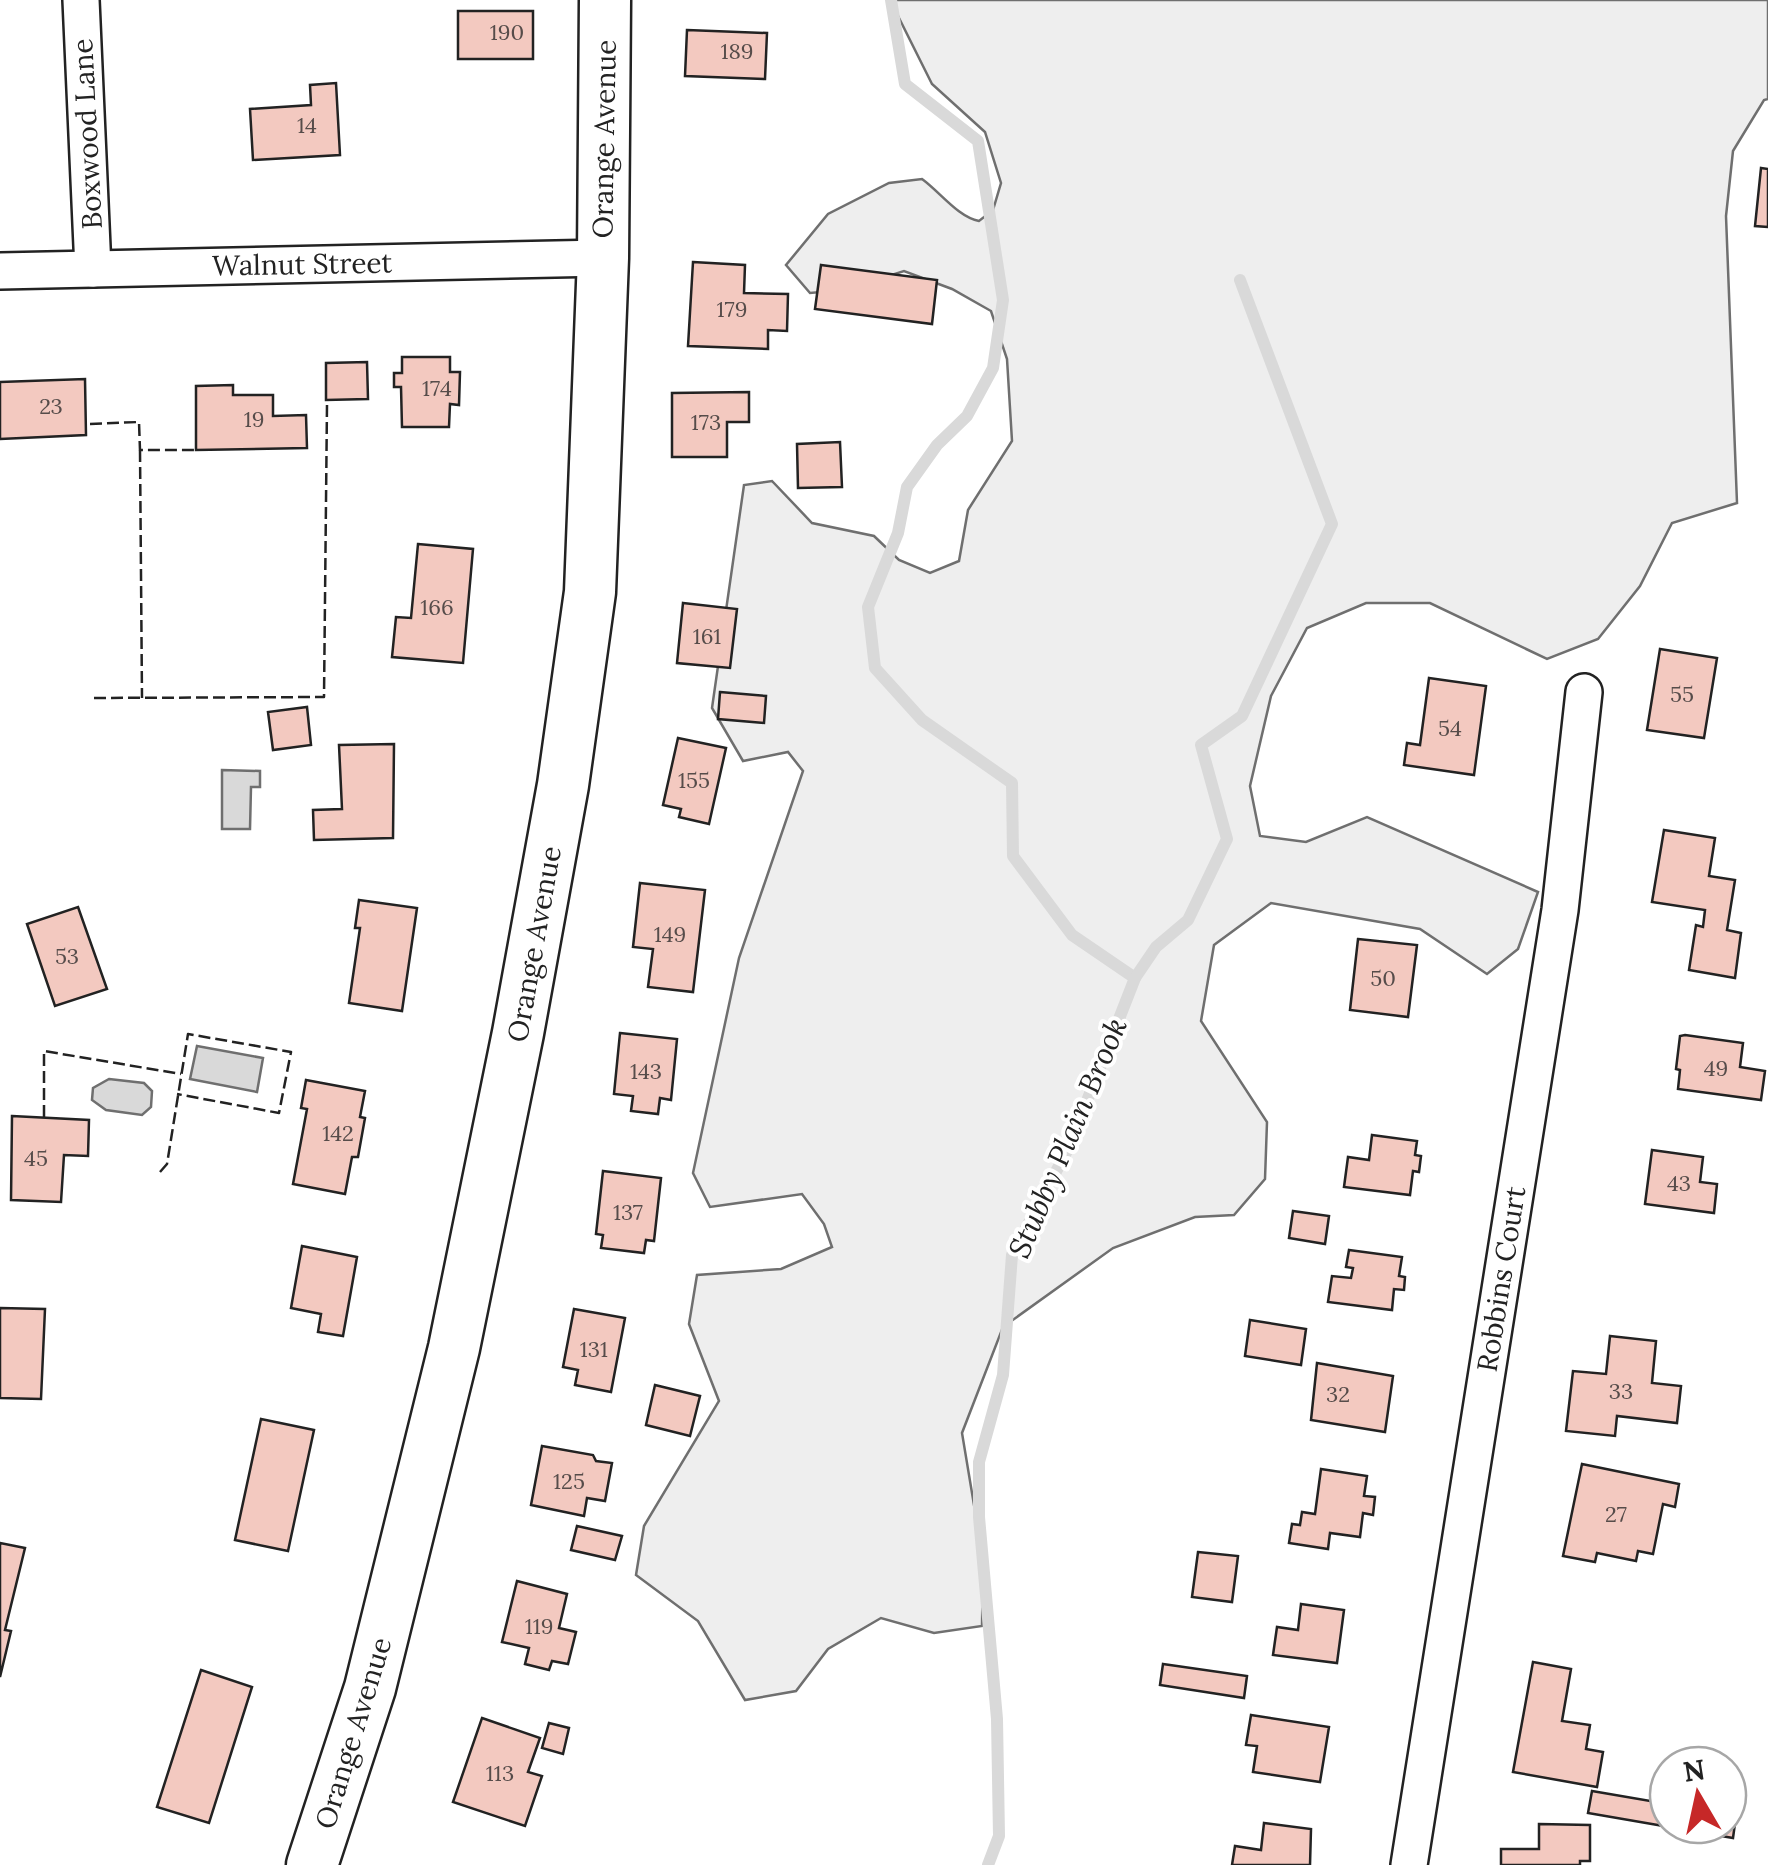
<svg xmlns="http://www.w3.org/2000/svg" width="1768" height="1865" font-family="Lora,serif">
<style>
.green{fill:#eee;stroke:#6f6f6f;stroke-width:2.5}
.water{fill:#d9d9d9;stroke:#6f6f6f;stroke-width:2.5}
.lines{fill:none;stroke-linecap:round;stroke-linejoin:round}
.stream{stroke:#d9d9d9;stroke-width:12}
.building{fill:#f3c9c0;stroke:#222;stroke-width:2.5}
.minor-casing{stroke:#222;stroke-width:40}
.secondary-casing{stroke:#222;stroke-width:55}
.minor{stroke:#fff;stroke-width:35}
.secondary{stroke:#fff;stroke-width:50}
.fence{stroke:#222;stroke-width:2.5;stroke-dasharray:12 5;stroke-linecap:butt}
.labels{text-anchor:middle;stroke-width:8;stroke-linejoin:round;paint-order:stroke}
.number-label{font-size:22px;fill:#564c4a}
.street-label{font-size:28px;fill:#222;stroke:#fff}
.water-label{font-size:30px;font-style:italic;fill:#222;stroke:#fff}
</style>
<rect width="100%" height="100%" fill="#fff"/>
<path class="green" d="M890,0H1768V99L1764,100L1733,151L1726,216L1737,503L1672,523L1640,586L1598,639L1547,659L1430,603H1366L1307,628L1271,696L1250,786L1260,836L1306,842L1367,817L1538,892L1518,949L1487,974L1420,929L1271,903L1214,945L1201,1021L1267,1122L1265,1179L1234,1215L1195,1217L1113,1248L1003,1327L962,1433L983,1559L982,1626L934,1633L881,1618L828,1649L796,1691L745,1700L698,1621L636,1575L644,1526L719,1401L689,1324L697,1275L781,1269L832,1247L824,1224L802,1194L710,1207L693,1173L739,958L803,771L788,752L743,761L712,708L744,485L772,481L812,523L874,536L899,560L930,573L959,561L968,510L1012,441L1007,359L991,311L952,289L904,271L844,290L810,293L786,265L828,214L889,183L922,179C940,192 958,217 979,221L993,210L1001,183L985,132L932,84Z"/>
<g class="water">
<path d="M222,770L260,771V787H251L250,829H222Z"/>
<path d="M197,1046L263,1058L257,1092L190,1079Z"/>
<path d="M109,1079L144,1083L152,1091L151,1107L142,1115L106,1110L92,1100L93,1088Z"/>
</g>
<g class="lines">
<g class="stream">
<path d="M891,0L905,84L978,141L1003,300L993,368L967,416L937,445L907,487L898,533L868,607L875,668L922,720L1012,783L1013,856L1072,935L1135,978L1069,1147L1012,1255L1003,1375L979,1462V1517L997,1719L999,1836L988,1865"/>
<path d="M1135,978L1156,947L1188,920L1227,839L1201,745L1242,716L1332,524L1240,280"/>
</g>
</g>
<g class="building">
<rect x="458" y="11" width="75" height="48"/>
<path d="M687,30L767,33L765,79L685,76Z"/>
<path d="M336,83L340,155L253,160L250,109L311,105L310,85Z"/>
<path d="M1761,168L1768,169V227L1755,226Z"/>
<path d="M693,262L745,265L744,293L788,294L787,331L768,330V349L688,346Z"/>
<path d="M821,265L937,280L932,324L815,309Z"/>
<path d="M402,357H450V372H460L459,405L450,404L449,427H402L401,387H394V373H402Z"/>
<path d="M367,362L368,399L326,400V363Z"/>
<path d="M85,379L86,435L0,439V382Z"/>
<path d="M233,385V395H273V416L306,415L307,448L196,450V386Z"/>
<path d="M749,392V422H727V457H672V393Z"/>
<path d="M840,442L842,487L798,488L797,444Z"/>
<path d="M418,544L473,549L463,663L392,657L396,617L411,618Z"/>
<path d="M683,603L737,609L730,668L677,663Z"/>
<path d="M1660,649L1717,658L1704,738L1647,730Z"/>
<path d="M1429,678L1486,686L1474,775L1404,765L1407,743L1420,745Z"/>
<path d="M720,692L766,696L764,723L718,719Z"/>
<path d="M307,707L311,745L273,750L268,712Z"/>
<path d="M678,738L726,748L709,824L679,817L681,809L663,805Z"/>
<path d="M394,744L393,838L314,840L313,810L342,809L339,745Z"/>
<path d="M1664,830L1715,838L1709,876L1735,880L1727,930L1741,933L1735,978L1689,970L1696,925L1703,927L1705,910L1652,902Z"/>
<path d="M640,883L705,890L693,992L648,987L653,949L633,947Z"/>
<path d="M359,900L417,908L402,1011L349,1003L360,928H355Z"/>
<path d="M78,907L107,989L55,1006L27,924Z"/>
<path d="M1358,939L1417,945L1408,1017L1350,1010Z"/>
<path d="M620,1033L677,1039L671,1100L660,1098L658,1114L631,1111L633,1096L614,1094Z"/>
<path d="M1685,1035L1743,1043L1740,1067L1765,1071L1761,1100L1678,1089L1680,1070L1676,1069L1680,1036Z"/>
<path d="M306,1080L365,1091L360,1117L365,1118L358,1157H352L345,1194L293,1184L307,1109L301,1108Z"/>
<path d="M12,1116L89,1120L88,1156L64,1155L61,1202L11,1200Z"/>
<path d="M1372,1135L1417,1141L1415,1155L1421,1156L1419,1172L1413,1171L1410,1195L1344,1187L1348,1157L1369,1160Z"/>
<path d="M1652,1150L1703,1157L1700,1182L1717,1184L1714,1213L1645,1204Z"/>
<path d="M603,1171L661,1178L654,1241L646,1240L644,1253L601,1248L603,1235L596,1234Z"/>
<path d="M1293,1211L1329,1216L1325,1244L1289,1238Z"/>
<path d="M302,1246L357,1257L343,1336L318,1332L321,1314L291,1308Z"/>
<path d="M1349,1250L1402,1257L1399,1276L1405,1277L1404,1290L1394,1289L1392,1310L1328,1302L1332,1276L1351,1278L1353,1268L1346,1267Z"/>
<path d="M0,1308L45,1309L41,1399L0,1398Z"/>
<path d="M574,1309L625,1318L611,1392L575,1385L578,1370L563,1367Z"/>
<path d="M1250,1320L1306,1329L1301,1365L1245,1356Z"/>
<path d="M1610,1336L1656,1341L1652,1383L1681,1386L1677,1423L1617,1416L1615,1436L1566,1431L1573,1371L1606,1374Z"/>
<path d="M1317,1363L1393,1376L1385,1432L1311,1420Z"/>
<path d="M655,1385L700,1396L690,1436L646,1425Z"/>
<path d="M261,1419L314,1430L288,1551L235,1540Z"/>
<path d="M542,1446L593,1455L596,1461L612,1463L605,1501L587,1498L584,1516L531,1505Z"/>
<path d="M1582,1464L1679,1484L1675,1507L1663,1504L1653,1554L1638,1551L1636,1561L1597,1553L1595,1562L1563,1556Z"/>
<path d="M1321,1469L1367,1476L1364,1496L1375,1497L1373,1515L1363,1513L1360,1537L1330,1533L1328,1549L1289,1543L1292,1524L1300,1525L1302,1512L1315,1514Z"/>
<path d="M577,1526L622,1536L615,1560L571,1550Z"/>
<path d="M0,1543L25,1548L5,1630L11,1631L0,1677Z"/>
<path d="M1198,1552L1238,1556L1232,1602L1192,1597Z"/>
<path d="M517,1581L567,1594L559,1628L576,1632L568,1664L552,1661L549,1670L525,1664L529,1648L502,1642Z"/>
<path d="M1301,1604L1344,1610L1337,1663L1273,1655L1277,1627L1298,1630Z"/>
<path d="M1533,1662L1571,1669L1562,1721L1590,1725L1586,1749L1603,1752L1597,1787L1513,1772Z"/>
<path d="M1163,1664L1247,1676L1244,1698L1160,1685Z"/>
<path d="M201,1670L252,1687L209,1823L157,1807Z"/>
<path d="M1251,1715L1329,1727L1320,1782L1253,1772L1257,1746L1246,1745Z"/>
<path d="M482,1718L540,1738L528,1772L542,1776L525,1826L453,1802Z"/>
<path d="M549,1723L569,1728L563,1754L542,1748Z"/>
<path d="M1592,1791L1668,1804V1825H1728V1815L1736,1816L1733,1838L1588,1813Z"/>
<path d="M1264,1823L1311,1829L1310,1865H1232L1235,1846L1261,1850Z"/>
<path d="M1539,1824L1590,1825V1861H1580V1865H1501V1849H1539Z"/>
</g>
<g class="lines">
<g class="minor-casing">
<g id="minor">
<path d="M81,0L93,269"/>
<path d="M0,271L603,258"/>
<path d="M1409,1865L1560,910L1584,692"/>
</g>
</g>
<g class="secondary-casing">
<path id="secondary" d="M312,1865L370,1688L454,1348L518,1033L563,785L590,592L603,258L605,0"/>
</g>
<use href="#minor" class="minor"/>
<use href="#secondary" class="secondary"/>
<g class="fence">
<path d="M90,424L139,422L140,450H196"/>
<path d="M140,450L142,698"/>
<path d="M94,698L324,697L327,404"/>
<path d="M44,1117V1051L181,1074"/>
<path d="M160,1172L167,1164L188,1034L291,1052L279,1113L177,1094"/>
</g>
</g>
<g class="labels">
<g class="number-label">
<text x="507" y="40">190</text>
<text x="737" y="59">189</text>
<text x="307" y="133">14</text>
<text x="732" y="317">179</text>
<text x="437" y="396">174</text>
<text x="51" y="414">23</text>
<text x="254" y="427">19</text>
<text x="706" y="430">173</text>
<text x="437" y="615">166</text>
<text x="707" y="644">161</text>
<text x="1682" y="702">55</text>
<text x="1450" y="736">54</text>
<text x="694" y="788">155</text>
<text x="670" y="942">149</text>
<text x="67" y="964">53</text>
<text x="1383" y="986">50</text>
<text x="1716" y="1076">49</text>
<text x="646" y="1079">143</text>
<text x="338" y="1141">142</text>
<text x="36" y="1166">45</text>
<text x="1679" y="1191">43</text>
<text x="628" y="1220">137</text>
<text x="594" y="1357">131</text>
<text x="1621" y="1399">33</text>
<text x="1338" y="1402">32</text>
<text x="569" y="1489">125</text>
<text x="1616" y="1522">27</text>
<text x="539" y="1634">119</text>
<text x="500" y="1781">113</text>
</g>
<g class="street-label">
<text transform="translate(87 134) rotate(-93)" y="10">Boxwood Lane</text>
<text transform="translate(604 139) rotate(-89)" y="10">Orange Avenue</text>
<text transform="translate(302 264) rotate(-1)" y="10">Walnut Street</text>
<text transform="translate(534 944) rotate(-80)" y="10">Orange Avenue</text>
<text transform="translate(1501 1279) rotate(-81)" y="10">Robbins Court</text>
<text transform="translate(353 1733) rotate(-73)" y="10">Orange Avenue</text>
</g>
<g class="water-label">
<text transform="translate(1068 1138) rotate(-67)" y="10">Stubby Plain Brook</text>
</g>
</g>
<g transform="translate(1698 1795) rotate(351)"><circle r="48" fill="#ffffff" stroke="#a7a7a7" stroke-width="2.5"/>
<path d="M0-8L18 38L0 25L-18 38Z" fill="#c62828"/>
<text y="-15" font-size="28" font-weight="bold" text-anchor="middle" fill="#222222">N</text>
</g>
</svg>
